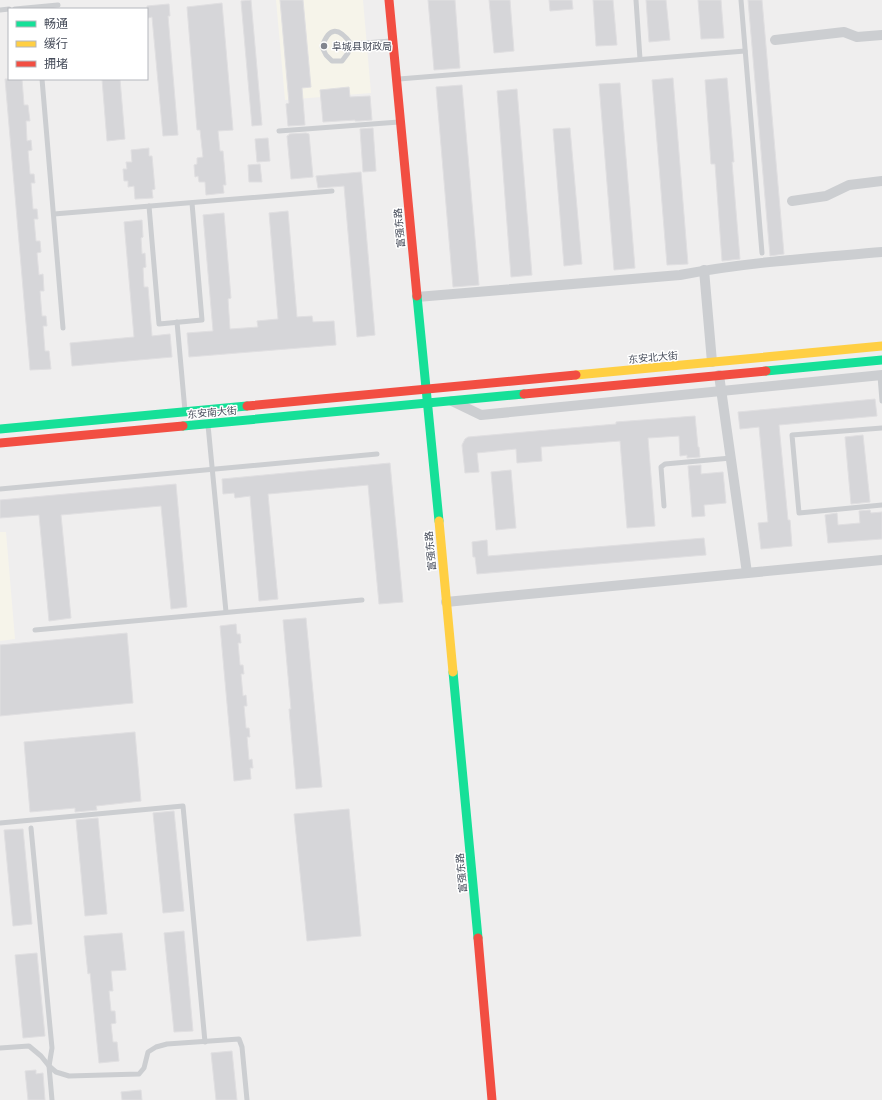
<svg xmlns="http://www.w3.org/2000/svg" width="882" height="1100" font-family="Rubik,'Noto Sans SC',sans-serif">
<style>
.commercial{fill:#f6f4ea}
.building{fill:#d6d6d9;stroke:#e0dfe1}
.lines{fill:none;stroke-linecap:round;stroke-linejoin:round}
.lane{stroke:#ccced1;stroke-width:5}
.street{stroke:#ccced1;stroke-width:10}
.fast{stroke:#16e098;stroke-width:9}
.slow{stroke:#ffcf43;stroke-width:9}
.jam{stroke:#f24e42;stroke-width:9}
.poi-dot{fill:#81858e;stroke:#fff;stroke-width:1.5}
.labels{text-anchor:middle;stroke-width:3;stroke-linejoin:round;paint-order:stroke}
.poi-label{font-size:10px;fill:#464c5a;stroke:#fff;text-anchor:start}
.street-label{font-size:10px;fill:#464c5a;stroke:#fff}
</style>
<rect width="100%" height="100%" fill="#efeeee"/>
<g class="commercial">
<path d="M276,0H363L371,93L285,100Z"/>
<path d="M0,532H6L15,639L0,641Z"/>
</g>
<g class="building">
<path d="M251,0L262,125L252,126L241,1Z"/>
<path d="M280,0H303L311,87L302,88L305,125L288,126L286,104L289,103Z"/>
<path d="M428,0H455L460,68L434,70Z"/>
<path d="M489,0H510L514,51L494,53Z"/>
<path d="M549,0H572L573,9L550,11Z"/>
<path d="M593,0H613L617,45L596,46Z"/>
<path d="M646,0H666L670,40L649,42Z"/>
<path d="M698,0H721L724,38L701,39Z"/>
<path d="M748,0H762L784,254L770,256Z"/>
<path d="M222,3L233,130L218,131L220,151H223L226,185H223L224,193L206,195L205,182H199L198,176L195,177L194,165L197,164V158L203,157L200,130H197L187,7Z"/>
<path d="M169,4L170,16H168L178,135L163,136L152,17L148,18L147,6Z"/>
<path d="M673,78L688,264L667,265L652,80Z"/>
<path d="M727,78L734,162H732L740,259L722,261L715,164H711L705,80Z"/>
<path d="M5,79H22L24,105H28L30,121H26L27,141L31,140L32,150L28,151L30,174H34L35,183H31L33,209H37L38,219H34L36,241H40L41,252L37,253L39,275L43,274L44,291H40L42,316H46L47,326H43L45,351H49L51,369L30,370Z"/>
<path d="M102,79H120L125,139L107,141Z"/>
<path d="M620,83L635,268L614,270L599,84Z"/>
<path d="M462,85L479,285L453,287L436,87Z"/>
<path d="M349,87L350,97L370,96L372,120L359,121H355V120L323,122L320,90Z"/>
<path d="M517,89L532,275L511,277L497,91Z"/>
<path d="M373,128L376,171L363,172L360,129Z"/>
<path d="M570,128L582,264L564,266L553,129Z"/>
<path d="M306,133L309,134L313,177L291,179L287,136L289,135V134Z"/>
<path d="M268,138L270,161L257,162L255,139Z"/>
<path d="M149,148V156H152L155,189L152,190L153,198L135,199L134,186L128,187V181H124L123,169H127L126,162H132L131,150Z"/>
<path d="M260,164L262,182H249L248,165Z"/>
<path d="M361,172L375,335L357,337L344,186L318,188L316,176Z"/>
<path d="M288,211L297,317L312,316L313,322L334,321L336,345L189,357L187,333L213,331L203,215L224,213L231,298L228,299L230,329L258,327L257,321L278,319L269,213Z"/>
<path d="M142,220L143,237L141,238L142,254L145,253L146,267L143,268L144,287H148L152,336L170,334L172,357L72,366L70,343L134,337L124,222Z"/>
<path d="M875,399L877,416L779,425L788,520H790L792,546L761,549L758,523L768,522L759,427L740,429L738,412Z"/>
<path d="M695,416L698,447H699L700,457L687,458V455L680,456L679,436L648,438L655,526L627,528L620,441L541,447L542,461L517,463L516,449L477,453L479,472L465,473L462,445L465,439L468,437L616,424V422Z"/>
<path d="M863,435L870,502L851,504L845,437Z"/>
<path d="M390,463L403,602L379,604L368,485L268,494L278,599L259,601L250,496L235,498L234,493L223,494L222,479Z"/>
<path d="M701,465V474L723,472L726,503L704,505L705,516L692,517L688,466Z"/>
<path d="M511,470L516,528L496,530L491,472Z"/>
<path d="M176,484L187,607L171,609L161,506L61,515L71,618L49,621L39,515L0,518V500Z"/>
<path d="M870,510L871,513L882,512V539L828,543L825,515L837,513L838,525L860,523L859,511Z"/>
<path d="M704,538L706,555L477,574L475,557H473L472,542L487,540L488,556Z"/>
<path d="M306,618L322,787L296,789L289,709H291L283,620Z"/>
<path d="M236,624L237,634H240L241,643H238L240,665H243L244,674H241L243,696L246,695L247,706H244L246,728H249L250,737H247L249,760L252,759L253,768H250L251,779L234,781L220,626Z"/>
<path d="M127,633L133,703L0,716V645Z"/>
<path d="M135,732L141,801L96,806L97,810L75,812V808L30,812L24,742Z"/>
<path d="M349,809L361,936L307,941L294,814Z"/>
<path d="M174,811L184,911L163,913L153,813Z"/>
<path d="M98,818L107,914L85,916L76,820Z"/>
<path d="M23,829L32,924L13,926L4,830Z"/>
<path d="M184,931L193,1031L174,1032L164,933Z"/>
<path d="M122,933L126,970L111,971L113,991H109L111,1011H115L116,1023L111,1024L113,1042H117L119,1061L99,1063L90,973L88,974L84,936Z"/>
<path d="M37,953L45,1036L23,1038L15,955Z"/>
<path d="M232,1051L237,1100H216L211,1053Z"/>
<path d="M36,1070V1074L43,1073L45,1100H28L25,1071Z"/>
<path d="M141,1090L142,1100H122L121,1092Z"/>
</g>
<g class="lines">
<g class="lane">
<path d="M636,0L640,59"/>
<path d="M741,0L762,253"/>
<path d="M15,9L58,5"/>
<path d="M0,10L9,9"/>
<path d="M351,44L348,53L342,61H332L326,55L322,47C329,26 339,27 351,44L391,41"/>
<path d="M42,79L63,328"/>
<path d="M399,79L745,51"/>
<path d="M279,131L399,122"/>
<path d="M149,206L159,324L202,320L192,203"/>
<path d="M54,214L332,191"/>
<path d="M177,322L185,411"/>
<path d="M880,376L882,401"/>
<path d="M208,425L226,612"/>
<path d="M882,428L792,435L799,513L882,505"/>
<path d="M0,489L377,454"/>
<path d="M664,506L661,467L665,464L731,458"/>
<path d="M35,630L362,600"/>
<path d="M0,823L183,806L205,1042"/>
<path d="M31,828L52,1048L49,1066L52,1100"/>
<path d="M0,1048L29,1046L41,1056L49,1066L56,1072L69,1076L139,1074L144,1068L148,1052L156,1047L167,1044L239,1039L242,1047L247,1100"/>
</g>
<g class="street">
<path d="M775,40L844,32L857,37L882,35"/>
<path d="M792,201L826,196L849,185L882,181"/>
<path d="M704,270L712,362"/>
<path d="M417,297L680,275C747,262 815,258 882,252"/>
<path d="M719,375L747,573"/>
<path d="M452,401L481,415L882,375"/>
<path d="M446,602L882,560"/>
</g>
<g class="fast">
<path d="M417,296L439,521"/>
<path d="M766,371L882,360"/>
<path d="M183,426L524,394"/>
<path d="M0,429L247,406"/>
<path d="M453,672L478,938"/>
</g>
<g class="slow">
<path d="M576,375L882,346"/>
<path d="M439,521L453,672"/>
</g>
<g class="jam">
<path d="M389,0L417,296"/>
<path d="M524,394L766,371"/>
<path d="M247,406L576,375"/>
<path d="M0,443L183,426"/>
<path d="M478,938L492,1100"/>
</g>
</g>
<circle class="poi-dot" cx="324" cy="46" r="4"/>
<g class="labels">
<g class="poi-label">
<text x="332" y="50">阜城县财政局</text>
</g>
<g class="street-label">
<text transform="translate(399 228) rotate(-95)" y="4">富强东路</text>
<text transform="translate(653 357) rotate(-5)" y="4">东安北大街</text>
<text transform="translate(212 412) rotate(-5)" y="4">东安南大街</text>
<text transform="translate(430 551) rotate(-95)" y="4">富强东路</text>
<text transform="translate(461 873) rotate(-95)" y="4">富强东路</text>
</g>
</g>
<rect x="8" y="8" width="140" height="72" fill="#ffffff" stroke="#b5b7bd"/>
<rect x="16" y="21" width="20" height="6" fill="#16e098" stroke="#b5b7bd"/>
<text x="44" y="28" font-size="12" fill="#464c5a">畅通</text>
<rect x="16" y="41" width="20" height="6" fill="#ffcf43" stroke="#b5b7bd"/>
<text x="44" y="48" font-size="12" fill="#464c5a">缓行</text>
<rect x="16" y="61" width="20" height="6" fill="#f24e42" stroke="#b5b7bd"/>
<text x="44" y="68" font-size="12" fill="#464c5a">拥堵</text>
</svg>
